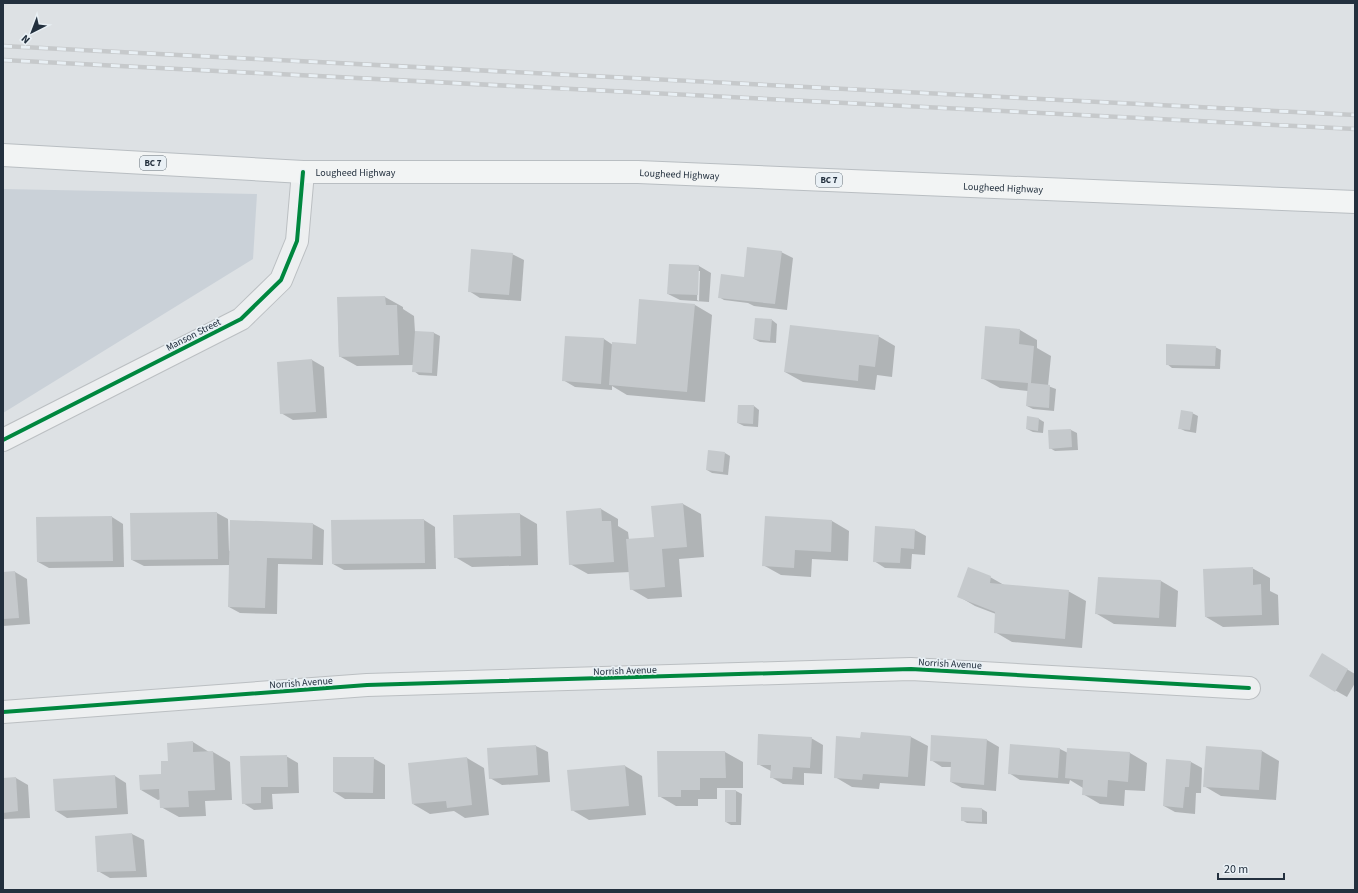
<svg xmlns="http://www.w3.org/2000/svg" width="1358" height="893" font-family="'Source Sans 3',sans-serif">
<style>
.built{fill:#cad1d8}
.shadow{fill:#0003;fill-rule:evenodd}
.building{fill:#c5c9cc}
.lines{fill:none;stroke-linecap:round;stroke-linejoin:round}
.minor-casing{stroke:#bbbfc2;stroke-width:24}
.major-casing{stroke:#b9bec2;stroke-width:24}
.minor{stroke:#edeff0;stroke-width:22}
.major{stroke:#f2f4f4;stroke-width:22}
.rail-casing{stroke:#c6c9cb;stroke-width:4.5}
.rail{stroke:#e9f0f5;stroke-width:3;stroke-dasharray:9;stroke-linecap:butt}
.cycleway-casing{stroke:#e9f0f5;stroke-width:6}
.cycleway{stroke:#00873e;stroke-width:4}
.labels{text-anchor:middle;stroke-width:3.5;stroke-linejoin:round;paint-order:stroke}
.shield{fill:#e9f0f5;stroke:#5e6a75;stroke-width:1}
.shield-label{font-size:9px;font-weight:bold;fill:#23303e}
.street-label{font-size:10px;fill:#23303e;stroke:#e9f0f5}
</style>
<rect width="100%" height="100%" fill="#dde1e4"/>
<path class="built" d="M3,189L257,194L253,259L3,413Z"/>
<g class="shadow">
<path d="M781,252L793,258L787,310L754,306L748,303L724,300L719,297Z"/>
<path d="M512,254L524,260L521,301L480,298L469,291Z"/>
<path d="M670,265L699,266L711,273L709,302L680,300L668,294ZM698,271H700L699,301L697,300Z"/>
<path d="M385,297L403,307V309L414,316L415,332L434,333L440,336L437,376L419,375L414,371V365L357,366L339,356L338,298Z"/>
<path d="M695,305L712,315L705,402L627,395L612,386V390L575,387L563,380L604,339L613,345H637Z"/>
<path d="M772,320L777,324L776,343L760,342L754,339Z"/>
<path d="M1020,330L1037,340V348L1051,356L1048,386L1056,389L1054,411L1033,409L1027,406L1028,391L1000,388L982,378Z"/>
<path d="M878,336L895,346L892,377L877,375L875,390L803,382L785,372Z"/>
<path d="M1215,347L1221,350L1220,369L1172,368L1167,364Z"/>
<path d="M312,360L324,367L327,418L293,420L281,413L278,363Z"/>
<path d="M754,406L759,410L758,427L744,426L738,423Z"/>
<path d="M1192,413L1198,416L1196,433L1185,431L1179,428Z"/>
<path d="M1028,418L1039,419L1044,422L1043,433L1033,432L1027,429Z"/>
<path d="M1071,430L1077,433L1078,450L1055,451L1050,448Z"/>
<path d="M725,453L730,456L728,475L712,473L707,470Z"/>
<path d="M683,504L701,514L704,557L679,559L682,597L648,599L631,589L630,572L588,574L570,564L601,509L618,519V526L628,532L629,540L655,538L652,507Z"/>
<path d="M217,513L228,519L229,551L313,524L324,530L323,565L278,564L277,614L240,613L229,607L230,565L144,566L132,560Z"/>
<path d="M520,514L537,524L538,565L472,567L455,557Z"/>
<path d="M112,517L123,524L124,567L49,568L38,562Z"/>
<path d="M424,520L435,527L436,569L344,570L333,564Z"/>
<path d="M832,521L849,531L848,561L812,559L811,577L781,575L763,565Z"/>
<path d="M915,530L926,536L925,555L912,554L911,569L885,568L874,561Z"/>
<path d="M1252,568L1270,578V591L1278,595L1279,625L1223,627L1206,617Z"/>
<path d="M15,572L27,579L30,624L3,626V573Z"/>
<path d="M990,577L1004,585L1068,591L1086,601L1082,648L1012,642L995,632L996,614L975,606L958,596Z"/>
<path d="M1161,581L1178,591L1176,627L1114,624L1097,614Z"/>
<path d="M1323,655L1355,674V683L1347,697L1310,676Z"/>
<path d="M932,736L987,740L999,747L996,791L962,788L951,782L952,767H942L931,760Z"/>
<path d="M911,737L928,746L925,786L880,783L879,789L852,787L835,777L861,739Z"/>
<path d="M811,738L823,745L822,774L804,773V785L783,784L771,777V771L758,764Z"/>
<path d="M193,742L209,752H213L230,762L232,800L205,801L206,816L179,817L161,807V799L158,800L141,790L162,775L169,762Z"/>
<path d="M1011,745L1060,749L1068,753H1130L1147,763L1145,791L1125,790L1124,806L1100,804L1083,794V788L1070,780L1069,784L1020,780L1009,773Z"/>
<path d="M536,746L548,752L550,782L502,785L490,778Z"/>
<path d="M1262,751L1279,761L1276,800L1221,796L1204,786Z"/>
<path d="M658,752H725L743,762V788H717V799H698V806H676L659,796Z"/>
<path d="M286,756L298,763L299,793L272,794L273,809L254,810L243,803Z"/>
<path d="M373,758L385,765V799H345L334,792Z"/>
<path d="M467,758L484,768L489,815L465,818L454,811L430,814L413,804Z"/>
<path d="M1191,762L1202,768L1201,793H1196L1195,814L1175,812L1164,806Z"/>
<path d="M625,766L642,776L646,815L589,820L572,810Z"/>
<path d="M115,776L126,783L128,814L67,818L56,811Z"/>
<path d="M16,778L28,785L30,818L3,819V779Z"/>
<path d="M726,791H736L742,794L741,825H731L726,822Z"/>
<path d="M982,809L987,812V824L967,823L962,820Z"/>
<path d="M132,834L144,840L147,877L110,878L98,871L96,837Z"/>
</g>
<g class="building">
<path d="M747,247L782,251L775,304L718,298L721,274L744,277Z"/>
<path d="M471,249L513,253L509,295L468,292Z"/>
<path d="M669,264L699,265L698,295L667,294Z"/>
<path d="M385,296L386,305H397L399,355L339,357L337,297Z"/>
<path d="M639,299L695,304L687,392L609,385L612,342L636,344Z"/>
<path d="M755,318L772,319L770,341L753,339Z"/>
<path d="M790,325L879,335L875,367L859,365L858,381L784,372Z"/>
<path d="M985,326L1020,329L1019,344L1034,346L1031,383L1050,385L1049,408L1026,406L1028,383L981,379Z"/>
<path d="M415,331L434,332L432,373L412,372Z"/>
<path d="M565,336L604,338L601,384L562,381Z"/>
<path d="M1166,344L1216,346L1215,366L1166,365Z"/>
<path d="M312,359L316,412L280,414L277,362Z"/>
<path d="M738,405H754L753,424L737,423Z"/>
<path d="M1181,410L1193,412L1190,430L1178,429Z"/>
<path d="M1027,416L1039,418L1038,431L1026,429Z"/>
<path d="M1071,429L1072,447L1049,449L1048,430Z"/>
<path d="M708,450L725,452L723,472L706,470Z"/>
<path d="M683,503L687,547L662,549L665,587L630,590L626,539L654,537L651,506Z"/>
<path d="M601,508L602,521H611L614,562L569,565L566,511Z"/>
<path d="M217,512L218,559L131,560L130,513Z"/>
<path d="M520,513L521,556L454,558L453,515Z"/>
<path d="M112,516L113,561L37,562L36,517Z"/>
<path d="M765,516L832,520L831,552L795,550L794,568L762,566Z"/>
<path d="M424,519L425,563L332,564L331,520Z"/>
<path d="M230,520L313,523L312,559L267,558L265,608L228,607Z"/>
<path d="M875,526L915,529L914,549L901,548L900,563L873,562Z"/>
<path d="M968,567L991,576L990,583L1069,590L1065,639L994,633L995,612L957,597Z"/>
<path d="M1253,567V585L1261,584L1262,615L1205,617L1203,569Z"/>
<path d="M15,571L19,618L3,619V572Z"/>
<path d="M1098,577L1161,580L1159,618L1095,614Z"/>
<path d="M1322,653L1348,669L1335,692L1309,676Z"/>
<path d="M861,732L911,736L908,777L863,774L862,780L834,778L836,736L860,738Z"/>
<path d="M758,734L812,737L810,768L793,767L792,779L770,778L771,765H757Z"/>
<path d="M931,735L987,739L984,785L950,782L951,762L930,761Z"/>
<path d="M193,741V752L213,751L215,790L188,791L189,807L160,808L159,789L140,790L139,775L161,774V761H168L167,743Z"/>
<path d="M1010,744L1060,748L1058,778L1008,774Z"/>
<path d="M536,745L538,775L489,779L487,748Z"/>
<path d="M1206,746L1262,750L1259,790L1203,787Z"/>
<path d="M1067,748L1130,752L1128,782L1108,780L1107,797L1082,795L1083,780L1065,778Z"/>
<path d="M657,751H725L726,778H700V790H681V797H658Z"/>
<path d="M287,755L288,787H261V803L242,804L240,756Z"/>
<path d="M333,757H374L373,793L333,792Z"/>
<path d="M467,757L472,805L447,808L446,801L412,804L408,763Z"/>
<path d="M1166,759L1191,761L1189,787H1185L1183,808L1163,806Z"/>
<path d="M625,765L629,806L571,811L567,770Z"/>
<path d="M115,775L117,808L55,811L53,779Z"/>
<path d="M16,777L18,811L3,813V778Z"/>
<rect x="725" y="790" width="11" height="32"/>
<path d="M961,807L982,808V822L961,821Z"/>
<path d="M132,833L136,871L97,872L95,836Z"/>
</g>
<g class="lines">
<g class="minor-casing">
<g id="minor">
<path d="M3,440L241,319L281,280L297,241L303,172"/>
<path d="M3,712L367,685L911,669L1249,688"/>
</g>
</g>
<g class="major-casing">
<g id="major">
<path id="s1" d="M3,155L303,172H638L1355,202"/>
</g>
</g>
<use href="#minor" class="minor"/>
<use href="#major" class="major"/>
<g class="rail-casing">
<g id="rail">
<path d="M3,46L1355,115"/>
<path d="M3,60L1355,129"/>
</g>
</g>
<use href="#rail" class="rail"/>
<g class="cycleway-casing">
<g id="cycleway">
<path d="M3,440L241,319L281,280L297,241L303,172"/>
<path d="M3,712L367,685L911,669L1249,688"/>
</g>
</g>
<use href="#cycleway" class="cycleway"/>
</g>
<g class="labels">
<g class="shield">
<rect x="140" y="156" width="26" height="14" rx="3"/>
<rect x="816" y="173" width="26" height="14" rx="3"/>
</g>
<g class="shield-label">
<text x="153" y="166">BC 7</text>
<text x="829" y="183">BC 7</text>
</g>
<g class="street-label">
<text dy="4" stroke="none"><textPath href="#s1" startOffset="353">Lougheed Highway</textPath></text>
<text dy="4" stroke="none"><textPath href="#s1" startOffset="677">Lougheed Highway</textPath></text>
<text dy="4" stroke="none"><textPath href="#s1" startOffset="1001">Lougheed Highway</textPath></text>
<text transform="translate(193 334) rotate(-27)" y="4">Manson Street</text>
<text transform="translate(950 663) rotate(3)" y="4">Norrish Avenue</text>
<text transform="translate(625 670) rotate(-2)" y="4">Norrish Avenue</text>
<text transform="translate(301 682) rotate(-4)" y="4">Norrish Avenue</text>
</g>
</g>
<rect width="1358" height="893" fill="none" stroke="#23303e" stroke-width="8"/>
<g transform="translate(32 32) rotate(222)" stroke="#e9f0f5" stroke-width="3" paint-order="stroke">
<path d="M0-3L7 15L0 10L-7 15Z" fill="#23303e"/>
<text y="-6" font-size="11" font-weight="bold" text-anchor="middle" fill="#23303e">N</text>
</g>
<path d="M1218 873v6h66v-6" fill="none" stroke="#23303e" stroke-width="2"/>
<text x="1224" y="873" font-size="12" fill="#23303e" stroke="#e9f0f5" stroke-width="3" paint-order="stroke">20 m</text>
</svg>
